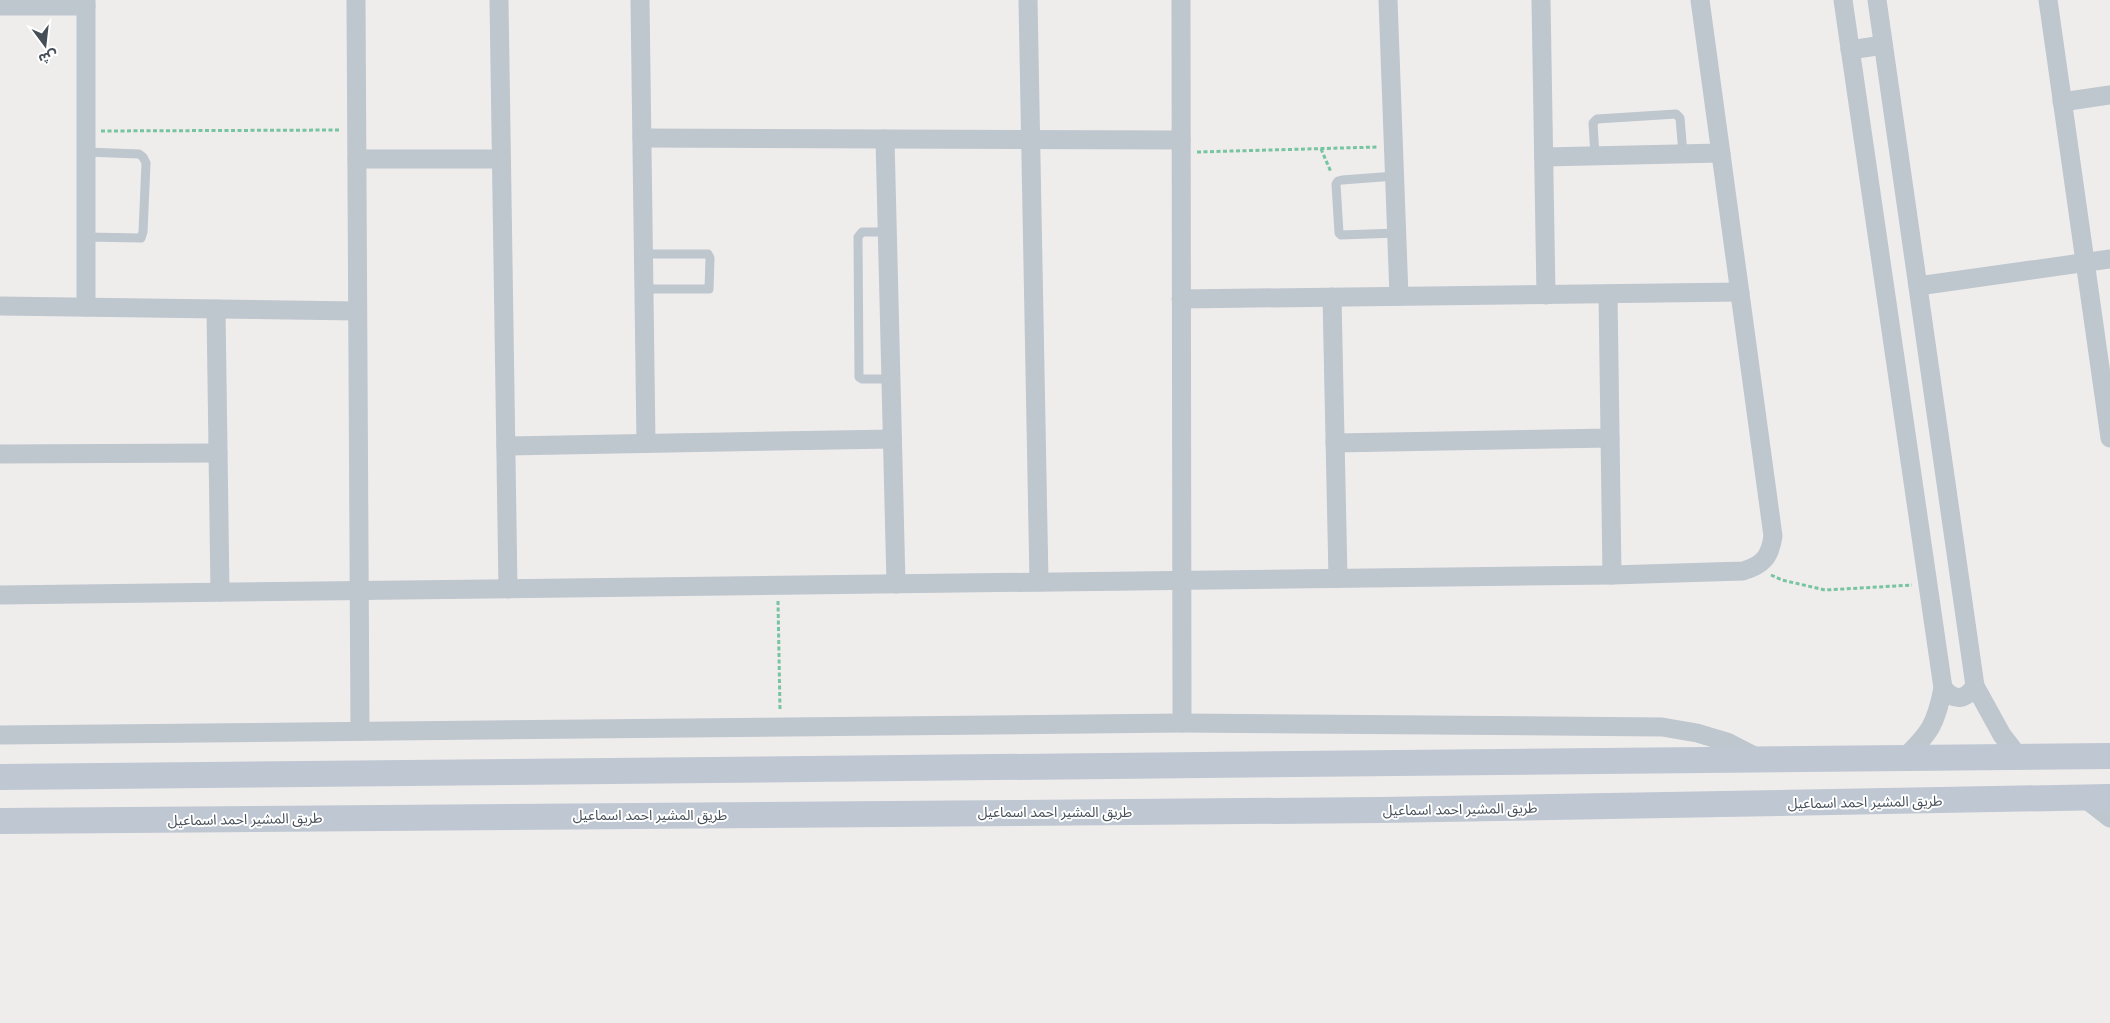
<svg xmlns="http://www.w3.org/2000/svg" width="2110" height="1023" font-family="'Space Grotesk','Noto Sans Arabic',sans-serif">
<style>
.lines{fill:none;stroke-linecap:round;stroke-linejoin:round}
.path{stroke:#77c5a0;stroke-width:3;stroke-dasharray:4 2.5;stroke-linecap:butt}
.lane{stroke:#bec6ce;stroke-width:9}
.street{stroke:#bec6ce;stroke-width:19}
.secondary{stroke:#bec7d2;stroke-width:26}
.labels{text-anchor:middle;stroke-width:4;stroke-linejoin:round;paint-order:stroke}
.street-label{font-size:14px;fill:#464f58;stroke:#fff}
</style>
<rect width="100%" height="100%" fill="#efecec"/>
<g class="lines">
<g class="path">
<path d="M101,131L340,130"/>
<path d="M1321,149L1331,172"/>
<path d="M1197,152L1378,147"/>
<path d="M1771,575L1782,580L1825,590L1912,585"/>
<path d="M778,601L780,710"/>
</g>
<g class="lane">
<path d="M86,152L139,154L143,157L146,163L143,232L141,238L86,237"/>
<path d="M1595,156L1593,123L1597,119L1676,114L1680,118L1683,154"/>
<path d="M1395,176L1342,180L1338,181L1336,184L1339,233L1341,235L1397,233"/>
<path d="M887,232H862L858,237L859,377L862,379H891"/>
<path d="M643,254H708L710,258L709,289H644"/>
</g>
<g class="street">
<path d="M86,0V307"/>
<path d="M356,0L360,731"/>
<path d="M499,0L508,589"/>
<path d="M640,0L646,443"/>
<path d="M1028,0L1039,582"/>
<path d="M1181,0L1182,723"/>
<path d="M1388,0L1399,296"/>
<path d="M1541,0L1546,295"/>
<path d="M1843,0L1943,688C1936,724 1930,733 1904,758"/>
<path d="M1877,0L1975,686L2002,735L2019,757"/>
<path d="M2048,0L2110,438"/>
<path d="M0,6H86"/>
<path d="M1850,50L1883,45"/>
<path d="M2062,102L2110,95"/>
<path d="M642,138L1181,140"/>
<path d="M885,139L896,584"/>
<path d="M1544,157L1721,153"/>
<path d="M357,159H501"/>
<path d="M1918,286L2110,259"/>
<path d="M1608,294L1612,575"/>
<path d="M1332,297L1338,578"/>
<path d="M1181,299L1740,292"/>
<path d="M0,306L357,311"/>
<path d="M216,309L220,592"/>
<path d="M1335,443L1610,438"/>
<path d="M506,446L892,439"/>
<path d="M0,454L218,453"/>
<path d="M0,595L1612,575L1743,571C1763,565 1770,557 1773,536L1700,0"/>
<path d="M1943,688C1955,702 1965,700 1975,686"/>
<path d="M0,735L1182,723L1662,727L1697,733L1727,742L1760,759"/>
<path d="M2083,797L2110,818"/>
</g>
<g class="secondary">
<path d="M0,777L2110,756"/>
<path d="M0,821L1381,810L2110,797"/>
</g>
</g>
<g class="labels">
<g class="street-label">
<text transform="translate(1865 802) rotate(-1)" y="5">طريق المشير احمد اسماعيل</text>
<text transform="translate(1460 809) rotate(-1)" y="5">طريق المشير احمد اسماعيل</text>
<text x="1055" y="817">طريق المشير احمد اسماعيل</text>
<text x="650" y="820">طريق المشير احمد اسماعيل</text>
<text transform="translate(245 819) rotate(-1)" y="5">طريق المشير احمد اسماعيل</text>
</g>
</g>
<g transform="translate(45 45) rotate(165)" stroke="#ffffff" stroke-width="4" paint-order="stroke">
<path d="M0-4L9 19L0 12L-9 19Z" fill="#464f58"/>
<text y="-8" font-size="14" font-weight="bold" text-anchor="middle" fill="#464f58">ش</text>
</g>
</svg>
